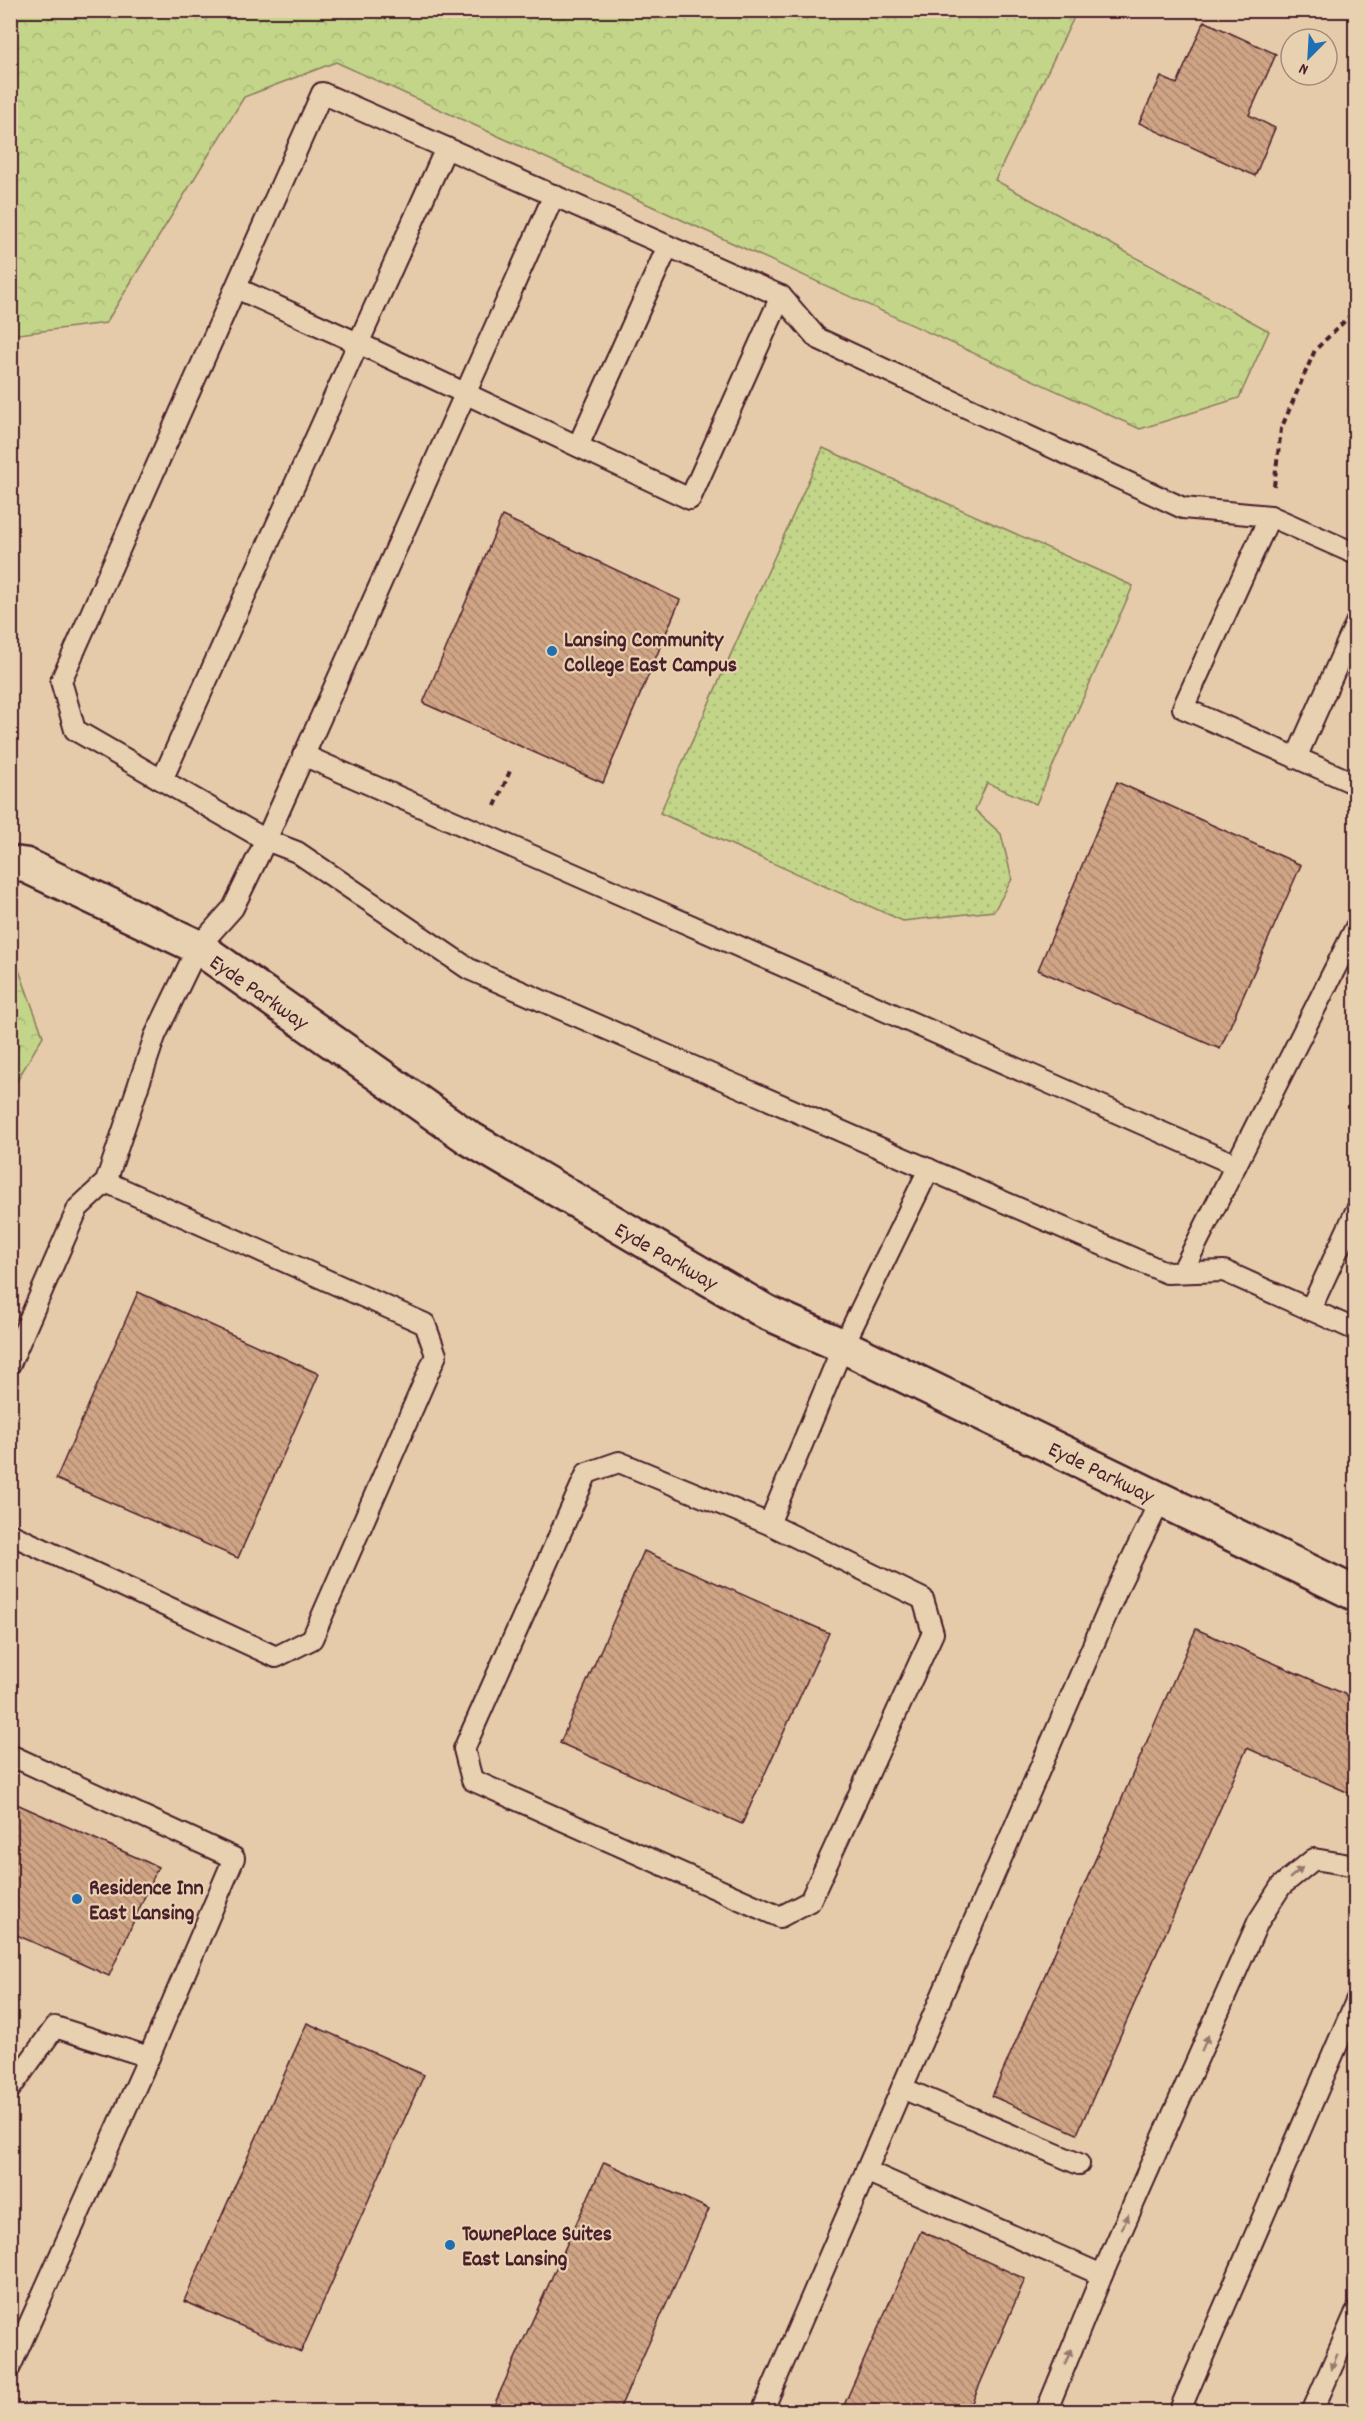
<svg xmlns="http://www.w3.org/2000/svg" width="1366" height="2422" font-family="Dekko,sans-serif">
<style>
.forest{fill:url(#forest-crowns);stroke:#867a5a;stroke-width:1.5}
.park{fill:url(#park-dots);stroke:#867a5a;stroke-width:1.5}
.building{fill:url(#building-back-hatch);stroke:#4a1f2b;stroke-width:1.5}
.lines{fill:none;stroke-linecap:round;stroke-linejoin:round}
.lane-casing{stroke:#4a1f2b;stroke-width:24}
.street-casing{stroke:#4a1f2b;stroke-width:38}
.path{stroke:#4a1f2b;stroke-width:4;stroke-dasharray:6 4.5;stroke-linecap:butt}
.lane{stroke:#e7d1b0;stroke-width:20}
.street{stroke:#e7d1b0;stroke-width:33}
.oneway{fill:#98786e}
.poi-dot{fill:#1f6fb2;stroke:#e7d1b0;stroke-width:2}
.labels{text-anchor:middle;stroke-width:4.5;stroke-linejoin:round;paint-order:stroke}
.poi-label{font-size:22px;font-weight:bold;fill:#4a1f2b;stroke:#e7d1b0;text-anchor:start}
.street-label{font-size:22px;fill:#4a1f2b;stroke:#e7d1b0}
</style>
<defs>
<pattern id="forest-crowns" width="20" height="18" patternUnits="userSpaceOnUse" patternTransform="scale(1.5)"><rect width="20" height="18" fill="#c3d589"/><path d="M2 6a3 3 0 1 1 6 0M12 15a3 3 0 1 1 6 0" fill="none" stroke="#a9b676"/></pattern>
<pattern id="park-dots" width="8" height="8" patternUnits="userSpaceOnUse" patternTransform="scale(1.5)"><rect width="8" height="8" fill="#c3d589"/><path d="M2 2h.1M6 6h.1" fill="none" stroke="#a9b676" stroke-width="1.8" stroke-linecap="round"/></pattern>
<pattern id="building-back-hatch" width="6" height="6" patternUnits="userSpaceOnUse" patternTransform="scale(1.5)"><rect width="6" height="6" fill="#d0a586"/><path d="M-1 5l2 2M0 0l6 6M5-1l2 2" fill="none" stroke="#ab866e"/></pattern>
</defs>
<rect width="100%" height="100%" fill="#e5cbaa"/>
<filter id="ink" filterUnits="userSpaceOnUse"><feTurbulence type="fractalNoise" baseFrequency=".0167" numOctaves="2"/><feDisplacementMap in="SourceGraphic" scale="12" xChannelSelector="R" yChannelSelector="G"/><feConvolveMatrix kernelMatrix="1 2 1 2 8 2 1 2 1" color-interpolation-filters="sRGB"/></filter>
<g filter="url(#ink)">
<g class="forest">
<path d="M10,11H1077L995,180L1269,331L1239,398L1140,429L336,62L244,97L106,323L11,335Z"/>
<path d="M10,962H16L43,1036L11,1091Z"/>
</g>
<path class="park" d="M823,448L1133,586L1036,804L987,783L975,810L1001,834L1012,879L994,911L903,921L660,813Z"/>
<g class="building">
<path d="M1204,21L1276,54L1249,115L1275,128L1255,176L1139,123L1161,77L1177,84Z"/>
<path d="M502,516L680,600L603,783L423,703Z"/>
<path d="M1117,782L1301,865L1220,1049L1038,970Z"/>
<path d="M138,1292L319,1374L238,1558L56,1479Z"/>
<path d="M644,1551L829,1633L742,1824L560,1743Z"/>
<path d="M1196,1629L1356,1699V1796L1247,1748L1077,2134L992,2096Z"/>
<path d="M10,1801L158,1867L109,1976L10,1932Z"/>
<path d="M307,2023L424,2075L301,2352L184,2301Z"/>
<path d="M604,2162L709,2209L618,2412H491Z"/>
<path d="M921,2231L1025,2279L968,2412H841Z"/>
</g>
<g class="lines">
<g class="lane-casing">
<g id="lane">
<path d="M554,195L266,840L297,852L469,969L1167,1273L1224,1271L1356,1330"/>
<path d="M236,288L358,343L690,499L781,296"/>
<path d="M578,446L668,246"/>
<path d="M1270,516L1183,708L1356,784"/>
<path d="M303,755L1236,1165"/>
<path d="M1296,758L1356,623"/>
<path d="M162,780L446,148"/>
<path d="M1182,1272L1356,927"/>
<path d="M1310,1310L1356,1211"/>
<path d="M10,1364L78,1208L106,1182L155,1036L198,947L233,908L266,840L75,730L61,681L322,93L781,296L817,338L1183,508L1270,516L1356,554"/>
<path d="M769,1524L923,1599L933,1633L810,1901L780,1917L472,1780L464,1749L587,1473L619,1462L769,1524L843,1346L929,1169"/>
<path d="M10,1534L276,1657L312,1639L436,1355L425,1324L106,1182"/>
<path d="M10,1755L234,1858L149,2057L10,2367"/>
<path d="M902,2088L1079,2164"/>
<path d="M10,2089L55,2027L149,2057"/>
<path d="M866,2171L1102,2275"/>
<path d="M762,2412L1120,1583L1161,1499"/>
<path d="M1046,2412L1102,2275L1258,1922L1281,1886L1314,1859L1356,1866"/>
<path d="M1179,2412L1356,2001"/>
<path d="M1312,2412L1356,2312"/>
</g>
</g>
<g class="street-casing">
<path id="street" d="M10,863L25,865L198,947L469,1138L766,1312L843,1346L1356,1594"/>
</g>
<g class="path">
<path d="M1274,486L1281,429L1315,350L1356,310"/>
<path d="M495,806L510,771"/>
</g>
<use href="#lane" class="lane"/>
<use href="#street" class="street"/>
</g>
<defs><path id="oneway-solid" d="M-6-.8H1V-3.2L6.5 0L1 3.2V.8H-6Z" transform="scale(1.5)"/></defs>
<g class="oneway">
<use href="#oneway-solid" transform="translate(1296 1873) rotate(-40)"/>
<use href="#oneway-solid" transform="translate(1205 2043) rotate(-66)"/>
<use href="#oneway-solid" transform="translate(1125 2222) rotate(-66)"/>
<use href="#oneway-solid" transform="translate(1068 2357) rotate(-68)"/>
<use href="#oneway-solid" transform="translate(1334 2362) rotate(114)"/>
</g>
</g>
<g class="poi-dot">
<circle cx="552" cy="651" r="6"/>
<circle cx="77" cy="1899" r="6"/>
<circle cx="450" cy="2245" r="6"/>
</g>
<g class="labels">
<g class="poi-label">
<text x="564" y="646">Lansing Community<tspan x="564" dy="25">College East Campus</tspan></text>
<text x="89" y="1894">Residence Inn<tspan x="89" dy="25">East Lansing</tspan></text>
<text x="462" y="2240">TownePlace Suites<tspan x="462" dy="25">East Lansing</tspan></text>
</g>
<g class="street-label">
<text transform="translate(260 991) rotate(35)" y="8">Eyde Parkway</text>
<text transform="translate(667 1255) rotate(30)" y="8">Eyde Parkway</text>
<text transform="translate(1102 1471) rotate(26)" y="8">Eyde Parkway</text>
</g>
</g>
<rect width="1366" height="2422" fill="none" stroke="#e7d1b0" stroke-width="36"/>
<rect x="18" y="18" width="1330" height="2386" fill="none" stroke="#4a1f2b" stroke-width="2" filter="url(#ink)"/>
<g transform="translate(1309 57) rotate(204)"><circle r="28" fill="#e7d1b0" stroke="#a88a7b" stroke-width="1.5"/>
<path d="M0-4.5L10 22L0 15L-10 22Z" fill="#1f6fb2"/>
<text y="-9" font-size="16" font-weight="bold" text-anchor="middle" fill="#4a1f2b">N</text>
</g>
</svg>
